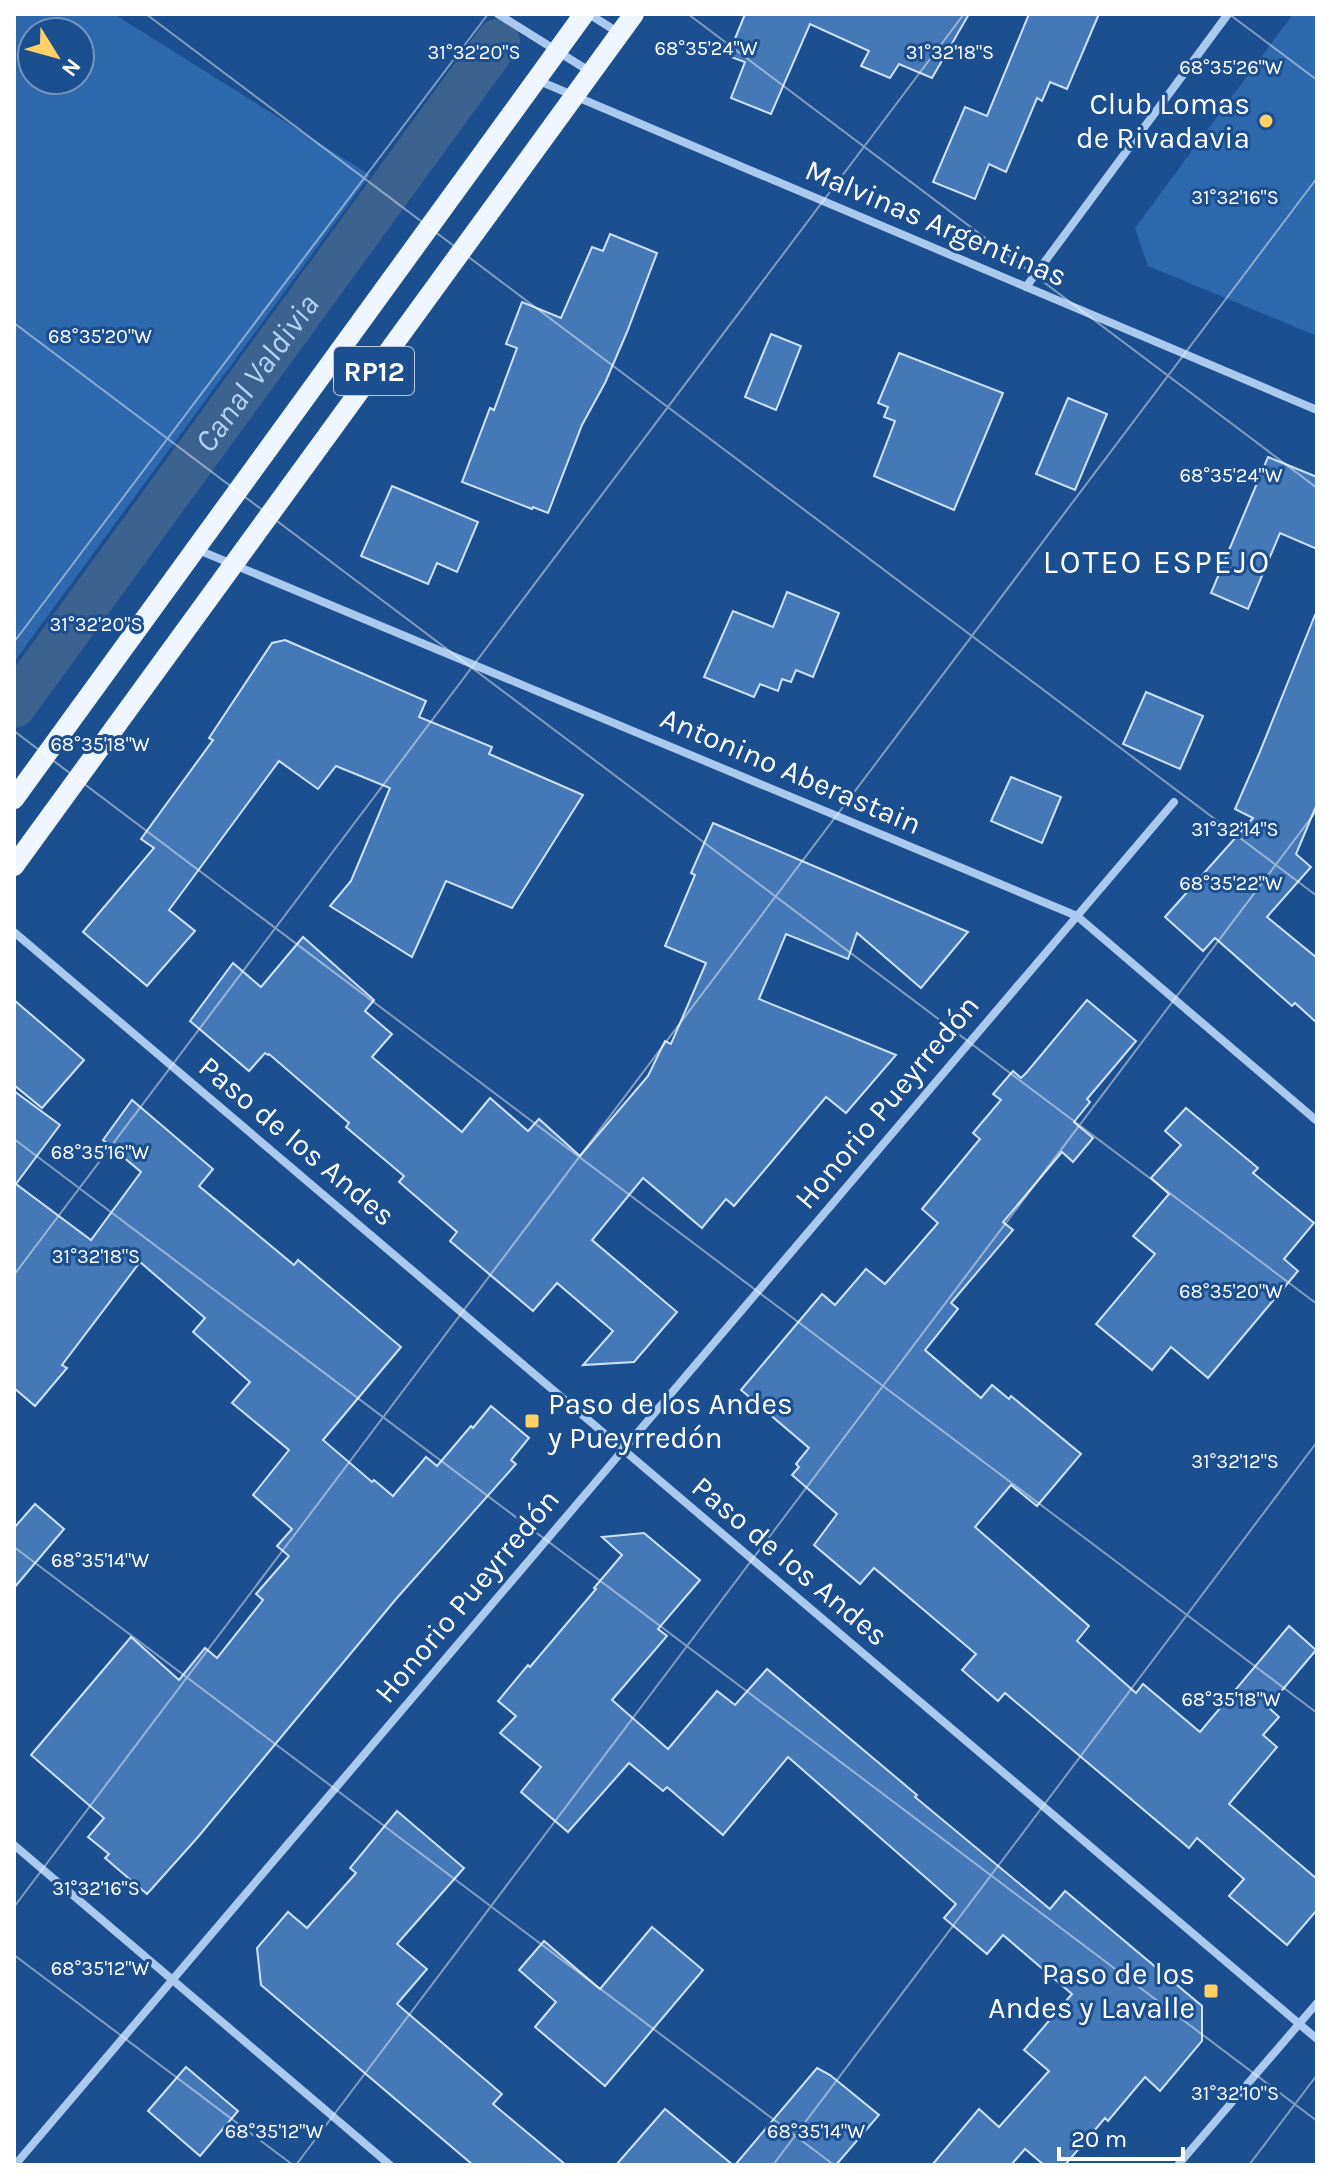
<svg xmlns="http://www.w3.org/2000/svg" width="1331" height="2179" font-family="Karla,sans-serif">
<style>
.green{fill:#2e69ad;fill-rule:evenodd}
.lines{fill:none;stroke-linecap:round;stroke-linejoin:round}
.canal{stroke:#3c6290;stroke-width:44}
.building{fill:#4478b7;stroke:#cfe3fa;stroke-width:2}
.minor{stroke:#a9c9ee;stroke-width:8}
.primary{stroke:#f0f6ff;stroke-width:20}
.ticks{fill:none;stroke:#fff;stroke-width:2;stroke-opacity:0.45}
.poi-dot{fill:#ffd166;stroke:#1b4f8f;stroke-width:3}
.labels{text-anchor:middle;stroke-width:6;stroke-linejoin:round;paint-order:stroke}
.shield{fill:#1b4f8f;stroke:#bbcadd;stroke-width:2}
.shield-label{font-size:28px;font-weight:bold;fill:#fff}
.poi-label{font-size:30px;fill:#fff;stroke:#1b4f8f;text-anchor:end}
.street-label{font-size:30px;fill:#fff;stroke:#1b4f8f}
.water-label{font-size:32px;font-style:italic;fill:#b5d3f5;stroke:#1b4f8f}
.neighbourhood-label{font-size:32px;letter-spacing:2px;fill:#fff;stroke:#1b4f8f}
.ticks-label{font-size:20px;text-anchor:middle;fill:#fff;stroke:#1b4f8f;stroke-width:6;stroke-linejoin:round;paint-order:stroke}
</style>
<rect width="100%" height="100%" fill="#1b4f8f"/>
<g class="green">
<path d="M14,14H114L370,175L14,662ZM32,32H80V80H32Z"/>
<path d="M1293,14H1317V336L1148,266L1135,228Z"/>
</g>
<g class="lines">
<path class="canal" id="s1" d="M14,706L498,41"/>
</g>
<g class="building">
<path d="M745,14H969L932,78L899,64L890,78L861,66L869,51L810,24L771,114L731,98L745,62L728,56Z"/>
<path d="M1029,14H1099L1067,89L1050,82L1042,101L1037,98L1006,172L989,164L975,199L933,182L965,107L987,116Z"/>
<path d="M610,234L657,253L627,332L605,383L582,425L548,513L533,507L532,509L462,482L490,408L494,410L517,348L506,344L522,302L561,318L592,247L603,251Z"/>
<path d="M771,334L801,346L776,410L745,397Z"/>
<path d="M899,353L1003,393L954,510L874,476L895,421L884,417L888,407L878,403Z"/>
<path d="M1068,398L1107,414L1075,490L1036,474Z"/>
<path d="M1268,457L1317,477V549L1280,533L1248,609L1211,593Z"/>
<path d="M392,486L478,522L457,572L437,563L428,584L361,556Z"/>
<path d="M787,592L839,613L813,677L796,670L791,682L782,679L778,691L760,684L754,697L704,677L733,611L773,627Z"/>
<path d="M1315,615H1317V804L1296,854L1311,867L1267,917L1317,958V1023L1295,1003L1292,1006L1215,938L1203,951L1165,917L1253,818L1235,809L1259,754Z"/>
<path d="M285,640L426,701L419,717L492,747L489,754L583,795L512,908L446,881L412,957L330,906L351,881L390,788L336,766L318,789L279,761L169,910L195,931L147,986L83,932L154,848L141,839L213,740L209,738L272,643Z"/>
<path d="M1146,692L1203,716L1180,769L1123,744Z"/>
<path d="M1011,777L1061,797L1042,843L991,821Z"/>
<path d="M713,823L968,932L921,988L857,933L848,959L786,934L759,999L896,1055L846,1113L826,1097L734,1206L726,1199L702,1228L643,1178L592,1240L677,1312L634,1362L583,1365L613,1331L557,1283L533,1311L450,1241L457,1232L399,1182L404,1176L346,1127L349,1123L269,1054L268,1055L265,1053L249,1071L190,1021L233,963L261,987L303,937L374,1000L365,1011L392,1034L372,1057L462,1132L490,1098L528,1131L539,1119L580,1156L648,1076L665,1041L671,1044L706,963L665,946L695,875L691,873Z"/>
<path d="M14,1000L84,1060L42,1108L14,1085Z"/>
<path d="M1087,1000L1136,1041L1087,1099L1090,1102L1074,1122L1093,1138L1073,1162L1062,1152L1003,1222L1013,1230L951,1303L958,1309L925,1350L981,1398L992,1385L1009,1399L1011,1396L1081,1454L1037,1506L1011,1485L975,1527L1089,1626L1077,1641L1136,1693L1143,1684L1200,1732L1289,1626L1316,1650L1268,1707L1279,1717L1263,1735L1277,1747L1229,1804L1317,1879V1910L1287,1945L1229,1896L1244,1879L1197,1838L1189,1848L1005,1693L998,1701L962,1670L976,1654L874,1568L860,1584L814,1545L837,1514L792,1475L799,1467L796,1464L809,1448L741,1390L822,1294L835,1305L866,1269L885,1284L938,1223L922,1209L980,1139L973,1133L1001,1100L993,1094L1013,1071L1021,1078L1027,1072Z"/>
<path d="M14,1091L60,1125L16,1184L91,1240L141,1172L103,1140L132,1100L213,1169L199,1186L294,1265L298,1260L401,1347L323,1440L372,1482L374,1480L393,1496L426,1457L437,1466L471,1426L473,1428L491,1406L529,1438L511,1460L516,1464L396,1599L198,1837L147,1894L105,1858L109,1854L88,1837L104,1818L31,1755L131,1637L179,1680L205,1648L217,1658L263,1600L256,1594L289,1556L277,1546L292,1529L253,1495L289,1450L232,1403L250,1382L193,1332L205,1318L140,1262L62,1365L67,1368L35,1406L14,1388Z"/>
<path d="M1186,1108L1258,1168L1253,1173L1314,1223L1284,1259L1298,1271L1208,1378L1171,1347L1152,1370L1096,1324L1155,1254L1133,1236L1169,1194L1151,1178L1181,1145L1165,1131Z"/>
<path d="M35,1504L64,1529L14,1588V1528Z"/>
<path d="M644,1533L700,1580L658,1629L667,1636L612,1700L668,1749L717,1691L735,1705L767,1669L917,1795L915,1797L1050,1909L1065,1891L1202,2006V2041L1160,2091L1145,2077L1108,2121L1105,2118L1065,2165H1044L1025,2149L1011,2165H932L979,2109L999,2127L1049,2071L1024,2050L1072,1994L1003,1935L987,1954L944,1918L956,1904L788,1757L723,1835L667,1787L663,1791L629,1763L568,1832L521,1792L541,1767L500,1733L516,1716L498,1701L528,1665L530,1667L596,1589L594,1588L622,1555L602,1537Z"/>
<path d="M397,1811L464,1868L397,1944L427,1969L397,2004L502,2094L493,2104L566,2165H473L261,1985L257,1948L288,1912L307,1928L356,1873L350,1868Z"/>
<path d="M652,1927L703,1970L605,2086L535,2027L556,2002L519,1970L544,1941L600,1989Z"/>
<path d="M186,2067L238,2111L200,2156L148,2111Z"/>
<path d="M817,2068L830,2075L879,2115L836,2165H735Z"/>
<path d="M665,2109L733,2165H616Z"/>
</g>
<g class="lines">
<g class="minor">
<path d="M498,14L589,71"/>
<path d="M589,14L619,33"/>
<path d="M537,80L1317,410"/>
<path d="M1026,287L1228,14"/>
<path d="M196,549L1077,916L1317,1121"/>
<path d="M14,932L1317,2039"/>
<path d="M14,1845L390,2165"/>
<path d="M15,2165L1174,802"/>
<path d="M1178,2165L1317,2003"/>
</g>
<g class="primary">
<path d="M14,799L584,14"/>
<path d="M14,866L634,14"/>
</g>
</g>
<path class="ticks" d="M146,14L1317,896M688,14L1317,488M1229,14L1317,80M14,323L1317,1304M14,642L488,14M14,731L1317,1713M14,1139L1317,2121M14,1275L964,14M14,1547L834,2165M14,1907L1317,178M14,1955L293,2165M296,2165L1317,810M773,2165L1317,1442M1249,2165L1317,2075"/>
<g class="poi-dot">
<circle cx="1266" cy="121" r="8"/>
<rect x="524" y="1413" width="16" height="16" rx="4"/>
<rect x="1203" y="1983" width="16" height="16" rx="4"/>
</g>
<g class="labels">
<rect class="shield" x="334" y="347" width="80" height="48" rx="6"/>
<g class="shield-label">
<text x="374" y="381">RP12</text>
</g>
<g class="poi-label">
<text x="1250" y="114">Club Lomas<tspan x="1250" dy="34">de Rivadavia</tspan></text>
<text x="548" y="1414" text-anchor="start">Paso de los Andes<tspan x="548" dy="34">y Pueyrredón</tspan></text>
<text x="1195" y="1984">Paso de los<tspan x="1195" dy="34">Andes y Lavalle</tspan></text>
</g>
<g class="street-label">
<text transform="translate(936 223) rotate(23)" y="10">Malvinas Argentinas</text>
<text transform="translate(791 771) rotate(23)" y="10">Antonino Aberastain</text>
<text transform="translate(887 1102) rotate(-50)" y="10">Honorio Pueyrredón</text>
<text transform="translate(297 1141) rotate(40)" y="10">Paso de los Andes</text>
<text transform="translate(790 1561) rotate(40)" y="10">Paso de los Andes</text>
<text transform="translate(467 1596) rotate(-50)" y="10">Honorio Pueyrredón</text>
</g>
<g class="water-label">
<text dy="11" stroke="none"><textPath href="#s1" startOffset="412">Canal Valdivia</textPath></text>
</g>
<g class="neighbourhood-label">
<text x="1157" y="573">LOTEO ESPEJO</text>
</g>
</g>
<g class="ticks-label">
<text x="706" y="55">68°35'24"W</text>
<text x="474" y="59">31°32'20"S</text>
<text x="950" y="59">31°32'18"S</text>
<text x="1231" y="74">68°35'26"W</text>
<text x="1235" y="204">31°32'16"S</text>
<text x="100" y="343">68°35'20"W</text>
<text x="1231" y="482">68°35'24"W</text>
<text x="96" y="631">31°32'20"S</text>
<text x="100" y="751">68°35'18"W</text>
<text x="1235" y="836">31°32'14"S</text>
<text x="1231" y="890">68°35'22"W</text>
<text x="100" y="1159">68°35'16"W</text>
<text x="96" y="1263">31°32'18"S</text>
<text x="1231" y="1298">68°35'20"W</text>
<text x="1235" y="1468">31°32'12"S</text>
<text x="100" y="1567">68°35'14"W</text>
<text x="1231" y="1706">68°35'18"W</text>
<text x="96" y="1895">31°32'16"S</text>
<text x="100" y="1975">68°35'12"W</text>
<text x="1235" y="2100">31°32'10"S</text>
<text x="274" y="2138">68°35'12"W</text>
<text x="816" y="2138">68°35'14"W</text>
</g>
<rect width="1331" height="2179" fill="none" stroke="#ffffff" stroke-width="32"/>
<g transform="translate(56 56) rotate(127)"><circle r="38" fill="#1b4f8f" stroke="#7695bc" stroke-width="2"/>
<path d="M0-6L14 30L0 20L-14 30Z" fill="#ffd166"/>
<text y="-12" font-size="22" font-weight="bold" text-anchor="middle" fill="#ffffff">N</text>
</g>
<path d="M1059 2147v12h124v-12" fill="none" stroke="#ffffff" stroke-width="4"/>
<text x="1071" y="2147" font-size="24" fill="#ffffff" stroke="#1b4f8f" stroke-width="6" paint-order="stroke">20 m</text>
</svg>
